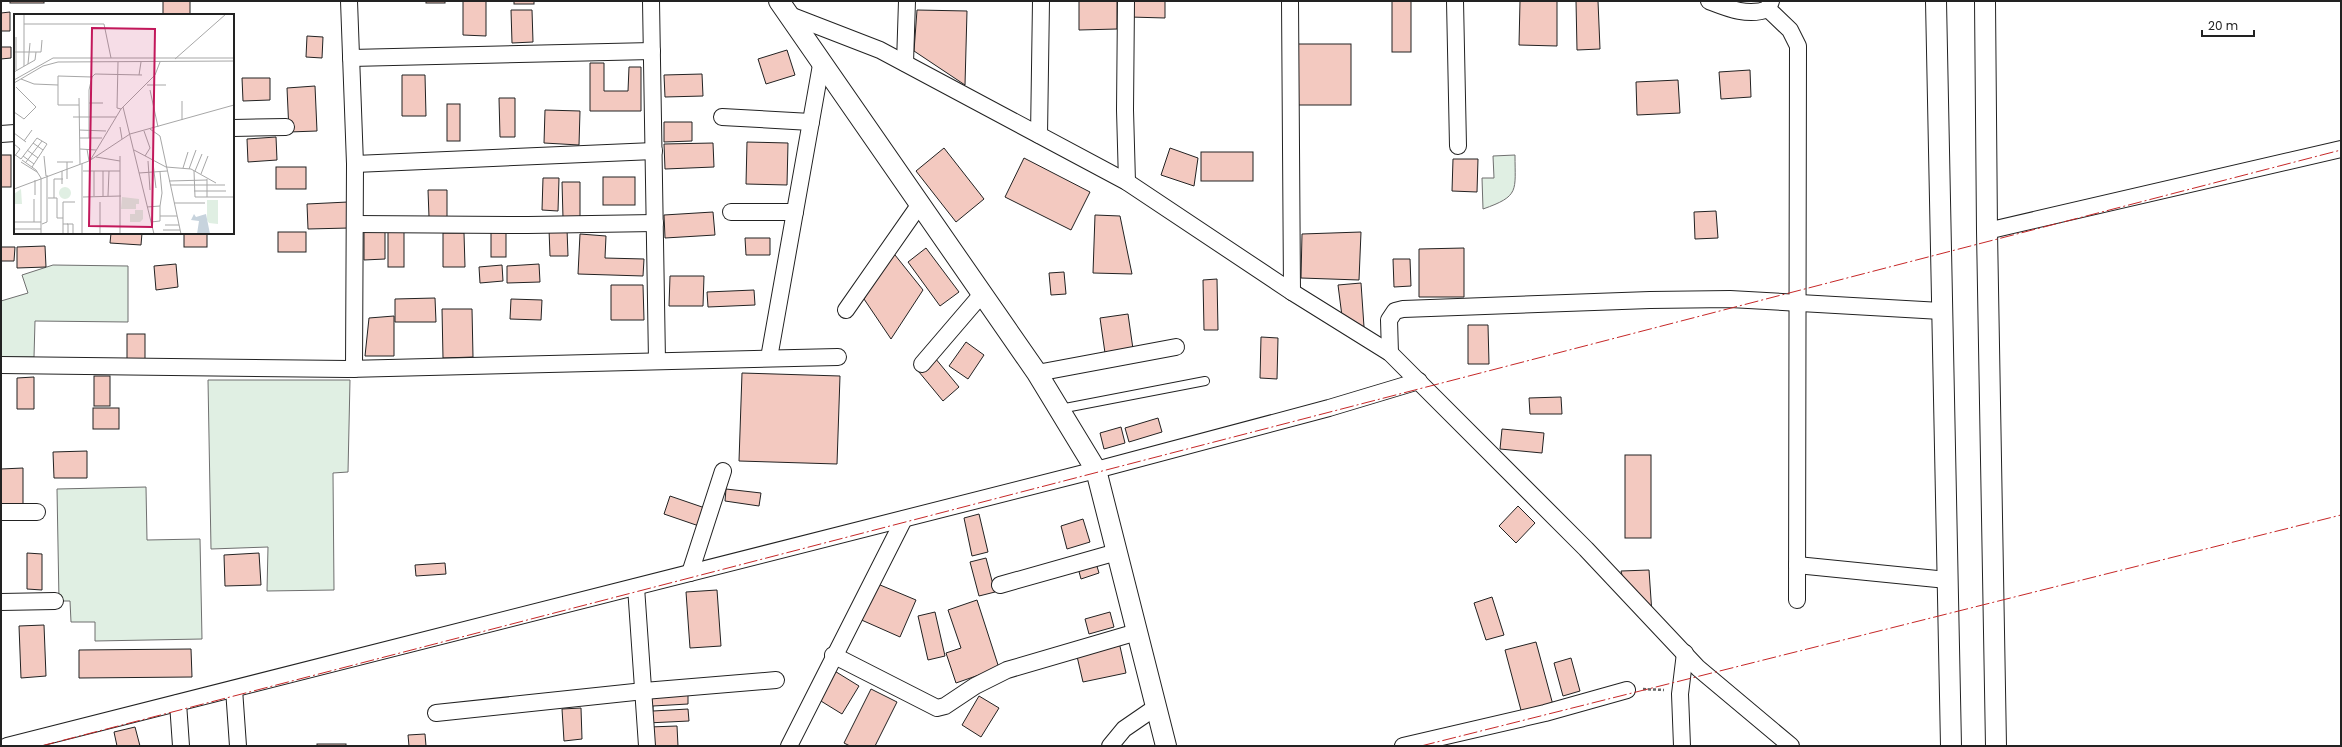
<svg xmlns="http://www.w3.org/2000/svg" width="2342" height="747" font-family="Poppins,sans-serif">
<style>
.green{fill:#e0efe3;stroke:#6f6f6f}
.building{fill:#f3c9c0;stroke:#222}
.lines{fill:none;stroke-linecap:round;stroke-linejoin:round}
.service-casing{stroke:#222;stroke-width:10}
.minor-casing{stroke:#222;stroke-width:18}
.tertiary-casing{stroke:#222;stroke-width:22}
.path{stroke:#646464;stroke-width:2.5;stroke-dasharray:3 2;stroke-linecap:butt}
.service{stroke:#fff;stroke-width:8}
.minor{stroke:#fff;stroke-width:16}
.tertiary{stroke:#fff;stroke-width:20}
.power{stroke:#c62828;stroke-width:1;stroke-dasharray:14 3 2 3;stroke-linecap:butt}
.inset-road{fill:none;stroke:#a7a7a7;stroke-width:1}
.view{fill:#c2185b;fill-opacity:0.15;stroke:#c2185b;stroke-width:2}
.inset-edge{fill:none;stroke:#222;stroke-width:2}
</style>
<rect width="100%" height="100%" fill="#fff"/>
<g class="green">
<path d="M1515,155C1515,191 1520,196 1483,209L1482,178H1494L1493,156Z"/>
<path d="M53,265L128,266V322L35,321L34,357H1V301L28,293L22,275Z"/>
<path d="M208,380H350L348,472L333,473L334,590L267,591L268,547L211,549Z"/>
<path d="M146,487L147,540L200,539L202,639L95,641V622H71L70,601H59L57,489Z"/>
</g>
<g class="building">
<rect x="10" y="1" width="34" height="2"/>
<rect x="163" y="1" width="27" height="14"/>
<rect x="426" y="1" width="19" height="2"/>
<path d="M463,1H486V36L463,35Z"/>
<rect x="514" y="1" width="20" height="3"/>
<path d="M1079,1H1117V29L1079,30Z"/>
<path d="M1130,1H1165V18L1130,17Z"/>
<rect x="1392" y="1" width="19" height="51"/>
<path d="M1520,1H1557V46L1519,45Z"/>
<path d="M1576,1H1598L1600,49L1577,50Z"/>
<path d="M511,10H532L533,42L512,43Z"/>
<path d="M917,10L967,11L965,85L914,51Z"/>
<path d="M10,12V31H1V13Z"/>
<path d="M307,36L323,37L322,58L306,57Z"/>
<rect x="1298" y="44" width="53" height="61"/>
<path d="M1,47H11V58L1,59Z"/>
<path d="M787,50L795,75L766,84L758,59Z"/>
<path d="M590,63H604V91H628L629,67H641V111H590Z"/>
<path d="M1750,70L1751,97L1721,99L1719,72Z"/>
<path d="M702,74L703,96L665,97L664,75Z"/>
<path d="M402,75H425L426,116H402Z"/>
<path d="M242,78H270V100L243,101Z"/>
<path d="M1678,80L1680,113L1637,115L1636,82Z"/>
<path d="M315,86L317,131L289,132L287,88Z"/>
<path d="M499,98H515V137H500Z"/>
<rect x="447" y="104" width="13" height="37"/>
<path d="M545,110L580,111L579,145L544,143Z"/>
<path d="M664,122H692V141L664,142Z"/>
<path d="M276,137L277,160L248,162L247,139Z"/>
<path d="M747,142L788,143L787,185L746,184Z"/>
<path d="M713,143L714,167L665,169L664,144Z"/>
<path d="M944,148L984,199L956,222L916,171Z"/>
<path d="M1170,148L1198,158L1194,186L1161,175Z"/>
<rect x="1201" y="152" width="52" height="29"/>
<rect x="1" y="155" width="10" height="32"/>
<path d="M1024,158L1090,192L1071,230L1005,197Z"/>
<path d="M1453,159H1478L1477,192L1452,191Z"/>
<rect x="276" y="167" width="30" height="22"/>
<rect x="603" y="177" width="32" height="28"/>
<path d="M543,178H559L558,211L542,210Z"/>
<path d="M562,182H580V218H563Z"/>
<path d="M428,190H447V217H429Z"/>
<path d="M348,202L349,228L308,229L307,204Z"/>
<path d="M1716,211L1718,238L1695,239L1694,212Z"/>
<path d="M713,212L715,235L665,238L664,215Z"/>
<path d="M1095,215L1120,216L1132,274L1093,273Z"/>
<rect x="491" y="228" width="15" height="29"/>
<rect x="388" y="229" width="16" height="38"/>
<path d="M549,229H567L568,256H550Z"/>
<path d="M385,230V259L364,260V231Z"/>
<rect x="278" y="232" width="28" height="20"/>
<path d="M1361,232L1359,280L1301,278L1302,234Z"/>
<path d="M111,233H142L141,245L110,243Z"/>
<rect x="184" y="233" width="23" height="14"/>
<path d="M443,233H464L465,267H443Z"/>
<path d="M580,234L606,236L605,258L644,259L643,276L578,274Z"/>
<path d="M745,238H770V255H746Z"/>
<path d="M45,246L46,267L17,268V247Z"/>
<path d="M1,247H15L14,261H1Z"/>
<path d="M926,248L959,292L940,306L908,262Z"/>
<path d="M1464,248V297H1419V249Z"/>
<path d="M891,250L923,290L891,339L864,299Z"/>
<path d="M1393,259H1410L1411,286L1394,287Z"/>
<path d="M176,264L178,287L156,290L154,266Z"/>
<path d="M539,264L540,282L507,283V266Z"/>
<path d="M502,265L503,281L480,283L479,267Z"/>
<path d="M1064,272L1066,294L1051,295L1049,273Z"/>
<path d="M670,276H704L703,306H669Z"/>
<path d="M1217,279L1218,330H1204L1203,280Z"/>
<path d="M1361,283L1364,327L1343,324L1338,285Z"/>
<path d="M611,285H643L644,320H611Z"/>
<path d="M754,290L755,305L708,307L707,292Z"/>
<path d="M435,298L436,322H395V299Z"/>
<path d="M511,299L542,300L541,320L510,319Z"/>
<path d="M442,309H472L473,357L443,358Z"/>
<path d="M1128,314L1133,349L1105,353L1100,318Z"/>
<path d="M394,316V356H365L369,318Z"/>
<path d="M1468,325H1488L1489,364H1468Z"/>
<rect x="127" y="334" width="18" height="30"/>
<path d="M1261,337L1278,338L1277,379L1260,378Z"/>
<path d="M966,342L984,355L968,379L949,366Z"/>
<path d="M935,358L959,387L943,401L919,372Z"/>
<path d="M742,373L840,376L837,464L739,461Z"/>
<rect x="94" y="376" width="16" height="30"/>
<path d="M34,377V409H17V378Z"/>
<path d="M1561,397L1562,414H1530L1529,398Z"/>
<rect x="93" y="408" width="26" height="21"/>
<path d="M1158,418L1162,432L1129,442L1125,428Z"/>
<path d="M1121,427L1125,443L1104,449L1100,433Z"/>
<path d="M1502,429L1544,433L1542,453L1500,449Z"/>
<path d="M87,451V478H54L53,452Z"/>
<rect x="1625" y="455" width="26" height="83"/>
<path d="M23,468V505L1,506V469Z"/>
<path d="M726,489L761,493L759,506L725,501Z"/>
<path d="M670,496L705,508L699,526L664,514Z"/>
<path d="M1518,506L1535,523L1516,543L1499,526Z"/>
<path d="M979,514L988,552L972,556L964,518Z"/>
<path d="M1083,519L1090,542L1067,549L1061,526Z"/>
<path d="M27,553L42,554V590L27,589Z"/>
<path d="M259,553L261,585L225,586L224,555Z"/>
<path d="M986,558L995,592L979,596L970,562Z"/>
<path d="M445,563L446,574L416,576L415,565Z"/>
<path d="M1096,563L1099,573L1081,579L1078,568Z"/>
<path d="M1649,570L1652,614L1626,591L1621,571Z"/>
<path d="M873,582L916,600L900,637L857,618Z"/>
<path d="M717,590L721,646L690,648L686,592Z"/>
<path d="M1492,597L1504,635L1486,640L1474,603Z"/>
<path d="M977,600L999,668L956,683L946,653L961,648L948,610Z"/>
<path d="M935,612L945,656L928,660L918,616Z"/>
<path d="M1110,612L1114,627L1089,634L1085,619Z"/>
<path d="M44,625L46,676L21,678L19,626Z"/>
<path d="M1119,642L1126,673L1083,682L1076,652Z"/>
<path d="M1536,642L1553,705L1522,714L1505,650Z"/>
<path d="M191,649L192,677L79,678V650Z"/>
<path d="M1571,658L1580,691L1563,696L1554,663Z"/>
<path d="M833,670L859,686L842,714L816,698Z"/>
<path d="M871,689L897,702L875,746H850L844,743Z"/>
<path d="M688,692V704L653,706V711L688,709L689,721L647,723L646,693Z"/>
<path d="M979,696L999,708L981,737L962,725Z"/>
<path d="M581,708L582,739L564,741L562,709Z"/>
<path d="M677,726L678,746H650L649,727Z"/>
<path d="M135,727L140,746H117L114,732Z"/>
<path d="M425,734L426,746H409L408,735Z"/>
<rect x="317" y="744" width="29" height="2"/>
</g>
<g class="lines">
<g class="service-casing">
<path id="service" d="M1060,409L1205,381"/>
</g>
<g class="minor-casing">
<g id="minor">
<path d="M349,1L355,164L354,369"/>
<path d="M651,1L657,361"/>
<path d="M1126,1L1125,110L1127,182"/>
<path d="M1290,1L1292,292"/>
<path d="M1455,1L1458,146"/>
<path d="M1709,1C1727,8 1748,17 1768,9L1771,1"/>
<path d="M1768,9L1790,30L1798,46L1797,600"/>
<path d="M787,14L880,50L1127,182L1292,292L1390,353L1586,549L1698,668L1791,746"/>
<path d="M351,58L652,51"/>
<path d="M905,63L907,1"/>
<path d="M722,117L811,122"/>
<path d="M233,128L286,127"/>
<path d="M1,134L15,133"/>
<path d="M1039,135L1041,1"/>
<path d="M355,164L654,151"/>
<path d="M731,212H795"/>
<path d="M355,224L528,225L655,223"/>
<path d="M1987,231L2341,149"/>
<path d="M846,310L920,204"/>
<path d="M1390,353L1389,320L1395,311L1403,309L1650,300L1730,299L1941,311"/>
<path d="M769,358L821,65"/>
<path d="M922,364L982,294"/>
<path d="M1,365L348,369L838,357"/>
<path d="M1037,373L1176,347"/>
<path d="M1,512H37"/>
<path d="M1797,565L1947,580"/>
<path d="M690,573L723,471"/>
<path d="M1000,585L1117,552"/>
<path d="M636,587L647,746"/>
<path d="M1,602L55,601"/>
<path d="M833,655L937,708L945,706L975,686L1007,670L1137,632"/>
<path d="M234,689L238,746"/>
<path d="M178,703L181,746"/>
<path d="M436,713L644,691L776,680"/>
<path d="M7,746L1096,470L1329,408L1419,381"/>
<path d="M789,746L904,519"/>
<path d="M1110,746L1124,729L1156,707"/>
<path d="M1403,746L1545,713L1627,690"/>
<path d="M1682,746L1680,694L1685,653"/>
</g>
</g>
<g class="tertiary-casing">
<g id="tertiary">
<path d="M779,1L1037,373L1096,470L1166,746"/>
<path d="M1936,1L1951,746"/>
<path d="M1985,1L1987,231L1996,746"/>
</g>
</g>
<path class="path" d="M1643,689L1664,690"/>
<use href="#service" class="service"/>
<use href="#minor" class="minor"/>
<use href="#tertiary" class="tertiary"/>
<g class="power">
<path d="M41,746L2341,150"/>
<path d="M1421,746L2341,515"/>
</g>
</g>
<g transform="translate(14 14)">
<rect width="220" height="220" fill="#fff"/>
<path d="M45 179a6 6 0 1 1 12 0a6 6 0 1 1-12 0ZM7,175L8,190H0V180ZM108,183L125,185V190H122V195H107ZM193,186H204V210L195,209L193,206ZM121,196H129V205L126,208H116V200H121Z" fill="#e0efe3"/>
<path d="M180,200L182,203L192,200L196,220H183L185,207L177,206Z" fill="#c7d3dd"/>
<path class="inset-road" d="M10,10H90L97,44M0,38H27L28,26M161,45L212,0M104,48L103,94L107,95M14,50L16,29M10,52V0M2,56V23M0,58L21,46L22,38M125,61L127,48M78,63L81,60L128,61M7,65L20,70L44,71M0,66L39,44H220M0,69L29,52L44,48L220,47M133,71H152M136,76L144,113M65,84L66,150M168,87V106M75,89H89M65,91H44V62L78,63L75,76V124M109,93L140,220M0,98L10,105L22,93L2,73M59,103H102M106,113L108,125M136,115L146,122L167,220M65,116L92,117M130,117L136,134L131,142M0,119L12,128M66,124H88M10,127L18,116M19,129L29,136M0,130L6,135L0,143M66,135L82,136M73,135L75,147M13,136L24,144M120,136L152,153L177,155L202,169M0,140L7,145L23,124L33,130L18,153M9,142L20,150M30,142L32,162M82,143L106,147M77,145L107,95L141,61L146,48M8,146L22,156L27,164V220M134,147L136,176M7,148L23,158M12,148L28,127M43,148H59M53,148V165M139,149L142,174M68,150V220M169,154L174,138M175,155L182,136M48,157V170M69,157H106M80,157V182M89,157V182M180,157L181,183H220M181,157L188,140M125,159L153,157M187,160L194,142M193,165V183M155,167L193,166M156,171H211M0,175L75,147L116,120L220,91M180,177H212M21,181V166M94,182L95,157M69,183L107,182M34,184H43V204H49M40,184V165H49M20,185V208M86,188V220M160,189H191M146,192L148,179L146,158M133,193L146,192V207L137,208M146,202H163M0,208H27M28,210L33,208V161M49,210H54V220M53,210H59V220M151,211H165M0,215H27M149,216H166M49,220V188H61M106,220V142"/>
<path class="view" d="M78,14L141,15L138,213L75,212Z"/>
<rect width="220" height="220" class="inset-edge"/>
</g>
<rect width="2342" height="747" fill="none" stroke="#222222" stroke-width="4"/>
<path d="M2202 30v6h52v-6" fill="none" stroke="#222222" stroke-width="2"/>
<text x="2208" y="30" font-size="12" fill="#222222" stroke="#ffffff" stroke-width="3" paint-order="stroke">20 m</text>
</svg>
